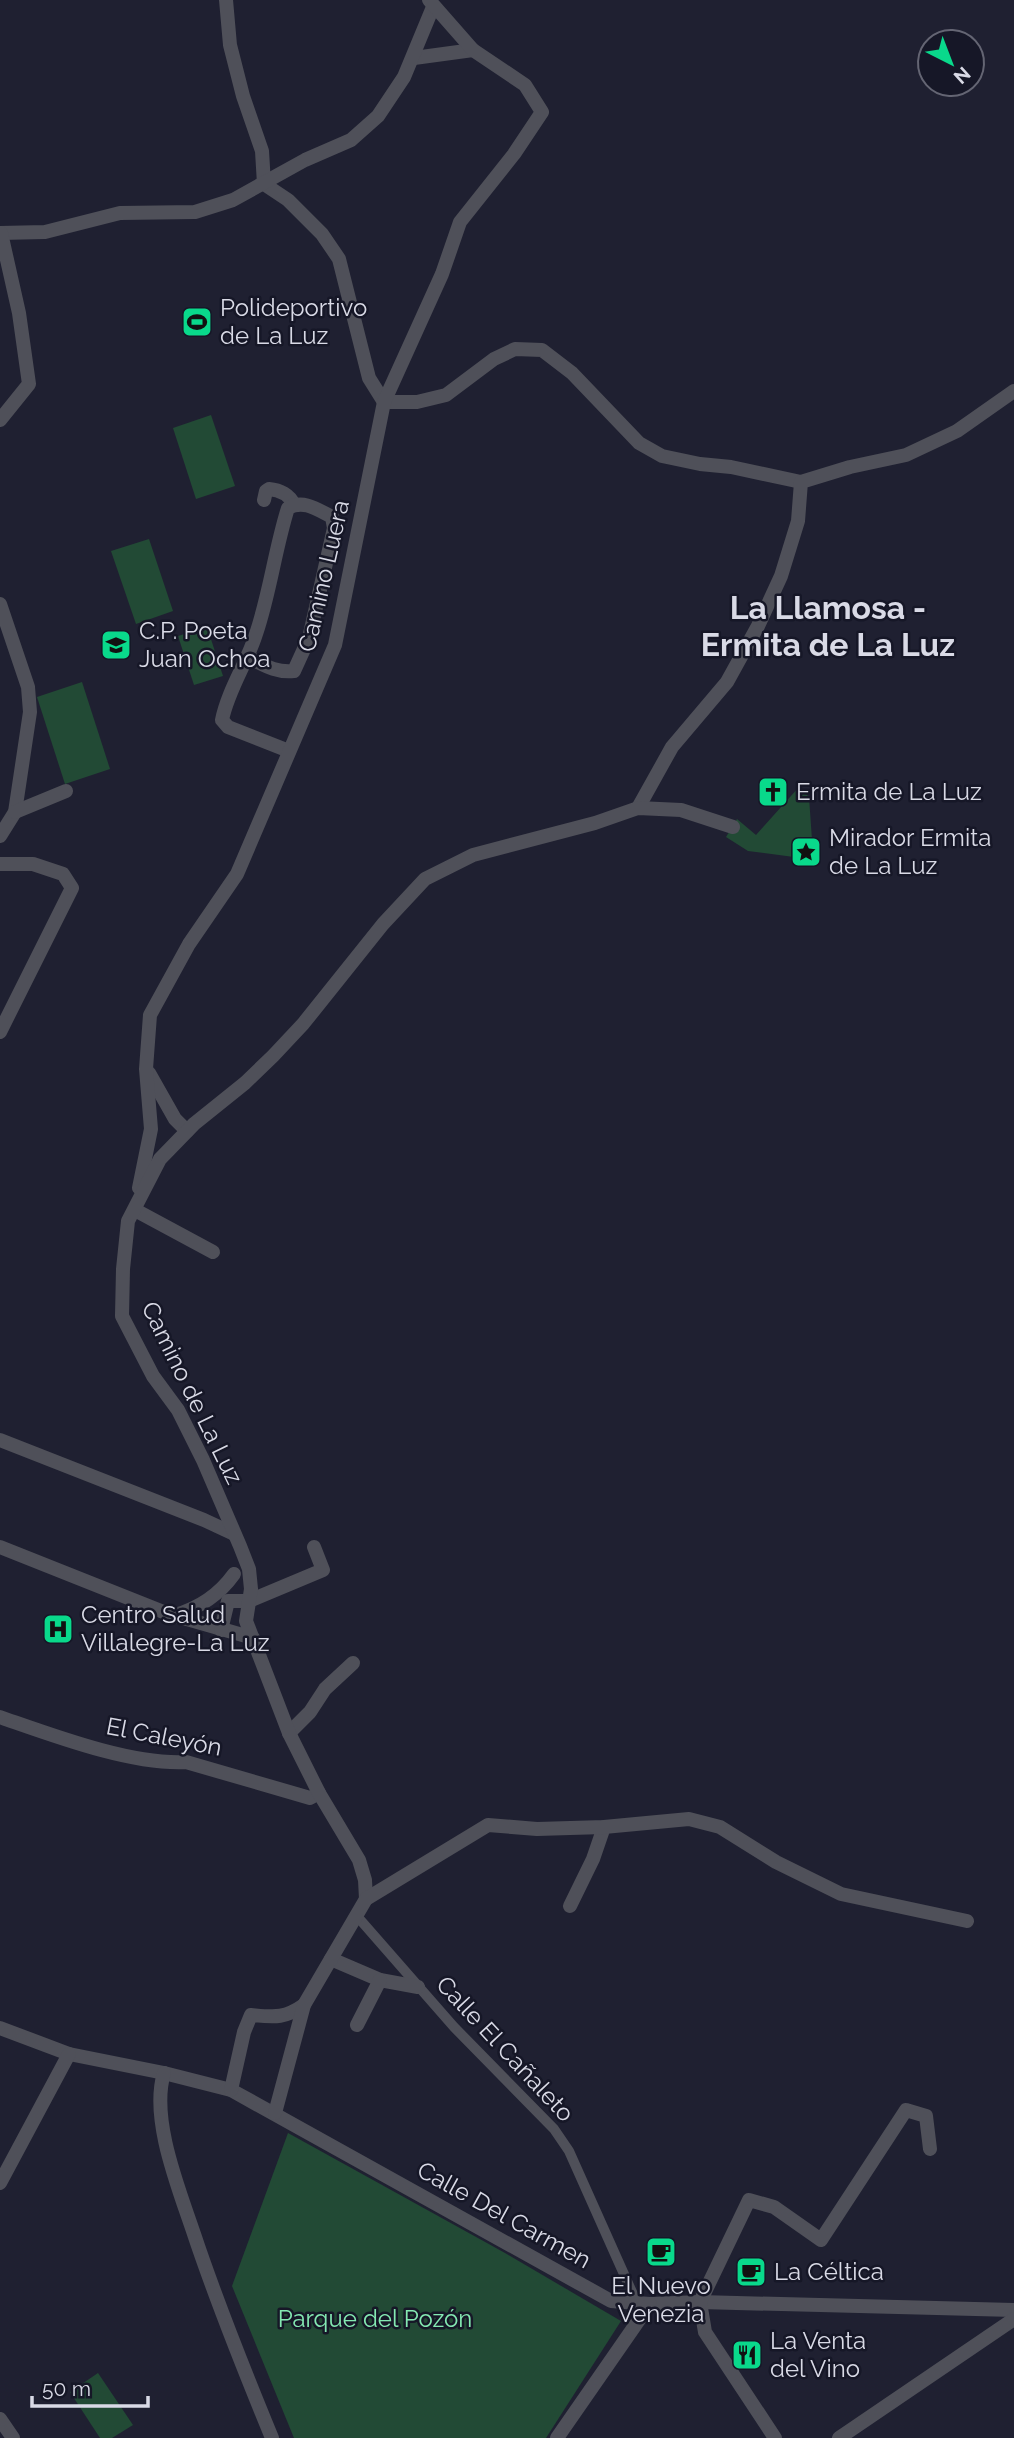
<svg xmlns="http://www.w3.org/2000/svg" width="1014" height="2438" font-family="Raleway,sans-serif">
<style>
.green{fill:#224a35}
.lines{fill:none;stroke-linecap:round;stroke-linejoin:round}
.pedestrian{stroke:#4f5059;stroke-width:10}
.minor{stroke:#4f5059;stroke-width:14}
.labels{text-anchor:middle;stroke-width:5;stroke-linejoin:round;paint-order:stroke}
.poi-label{font-size:24px;fill:#d9dae6;stroke:#161727;text-anchor:start}
.street-label{font-size:24px;fill:#d9dae6;stroke:#161727}
.park-label{font-size:24px;fill:#84e9b2;stroke:#161727}
.district-label{font-size:32px;font-weight:bold;fill:#d9dae6;stroke:#161727}
</style>
<rect width="100%" height="100%" fill="#1f2031"/>
<g class="green">
<path d="M211,415L235,486L196,499L173,428Z"/>
<path d="M149,539L173,611L136,624L111,551Z"/>
<path d="M207,627L223,676L194,685L178,636Z"/>
<path d="M82,682L110,769L65,784L37,697Z"/>
<path d="M799,787L809,797L813,854L809,859L748,851L726,837L737,819L756,835Z"/>
<path d="M288,2133L505,2253L621,2321L546,2438H294L232,2286Z"/>
<path d="M98,2373L133,2425L112,2438H100L70,2392Z"/>
</g>
<g class="lines">
<path class="pedestrian" d="M356,1915L454,2027L554,2129L569,2151L636,2301"/>
<g class="minor">
<path d="M226,0L230,45L243,96L262,151L264,184"/>
<path d="M414,58L473,50"/>
<path d="M264,184L288,200L322,234L339,259L369,378L384,402H417L446,395L494,359L515,349L542,350L572,373L639,443L662,456L700,464L731,467L801,482"/>
<path d="M0,233L45,232L120,213L195,212L233,200L305,160L351,140L378,116L404,77L433,7"/>
<path d="M0,420L29,384L19,313L1,233"/>
<path d="M264,500L266,491L269,489C280,490 290,495 294,505"/>
<path d="M0,604L28,687L30,712L15,812L0,836"/>
<path d="M248,657C264,665 276,673 294,671L309,638L334,528L332,517C318,510 304,499 288,508C275,549 270,593 256,634C247,663 228,690 222,720L228,727L289,751"/>
<path d="M638,808L672,747L727,682L758,626L781,576L798,521L801,482L850,467L906,455L957,431L1014,391"/>
<path d="M15,812L66,791"/>
<path d="M0,864H33L63,874L72,888L0,1032"/>
<path d="M149,1073L175,1119L187,1131"/>
<path d="M139,1188L151,1129L146,1069L150,1015L189,944L237,874L335,645L384,402L442,274L460,222L514,154L542,112L525,85L473,50L429,0"/>
<path d="M135,1210L213,1252"/>
<path d="M0,1440L204,1520L234,1534"/>
<path d="M0,1547L166,1613L253,1638"/>
<path d="M175,1615C199,1608 219,1595 234,1574"/>
<path d="M221,1630L228,1601H249L323,1570L314,1547"/>
<path d="M0,1717C52,1735 131,1765 186,1762L310,1798L319,1793"/>
<path d="M289,1733L310,1712L325,1689L353,1663"/>
<path d="M366,1899L365,1880L359,1860L319,1793L289,1733L246,1621L251,1589L249,1569L240,1546L203,1460L178,1410L153,1376L122,1316L123,1269L128,1221L160,1159L194,1124L245,1083L273,1056L303,1024L383,924L425,879L473,855L595,823L638,808L681,810L733,827"/>
<path d="M570,1906L593,1859L604,1827"/>
<path d="M331,1959L380,1980L418,1987"/>
<path d="M357,2025L380,1980"/>
<path d="M0,2028L69,2054L164,2073L231,2090L611,2301L650,2304L700,2302L1014,2310"/>
<path d="M164,2073C150,2119 179,2189 194,2234C217,2303 244,2370 272,2438"/>
<path d="M231,2090L244,2032L251,2015C274,2017 284,2019 304,2005"/>
<path d="M275,2113L304,2005L366,1899L488,1825L537,1829L604,1827L689,1819L720,1827L776,1862L841,1894L967,1921"/>
<path d="M0,2183L69,2054"/>
<path d="M0,2419L13,2438"/>
<path d="M557,2438L650,2304"/>
<path d="M775,2438L705,2332L700,2302L749,2200L774,2207L821,2240L906,2110L926,2116L930,2149"/>
<path d="M839,2438L1014,2319"/>
</g>
</g>
<defs>
<g id="stadium-square" transform="scale(1.575)"><rect x="-9" y="-9" width="18" height="18" rx="4" fill="#09d98b" stroke="#161727"/><path d="M0-5a6.5 5 0 1 0 0 10a6.5 5 0 1 0 0-10ZM-3.5-1.8h7v3.6h-7Z" fill="#111"/></g>
<g id="school-square" transform="scale(1.575)"><rect x="-9" y="-9" width="18" height="18" rx="4" fill="#09d98b" stroke="#161727"/><path d="M0-5L7-2L0 1L-7-2ZM-4 1L0 2.5L4 1V4Q0 6-4 4Z" fill="#111"/></g>
<g id="church-square" transform="scale(1.575)"><rect x="-9" y="-9" width="18" height="18" rx="4" fill="#09d98b" stroke="#161727"/><path d="M-1.2-6h2.4v3.5h3.3v2.4h-3.3V6h-2.4V-.1h-3.3v-2.4h3.3Z" fill="#111"/></g>
<g id="sight-square" transform="scale(1.575)"><rect x="-9" y="-9" width="18" height="18" rx="4" fill="#09d98b" stroke="#161727"/><path d="M0-6L1.8-2.2L6-1.7L2.9 1.2L3.7 5.4L0 3.3L-3.7 5.4L-2.9 1.2L-6-1.7L-1.8-2.2Z" fill="#111"/></g>
<g id="hospital-square" transform="scale(1.575)"><rect x="-9" y="-9" width="18" height="18" rx="4" fill="#09d98b" stroke="#161727"/><path d="M-5-5h3v3.5h4V-5h3V5h-3V1.5h-4V5h-3Z" fill="#111"/></g>
<g id="cafe-square" transform="scale(1.575)"><rect x="-9" y="-9" width="18" height="18" rx="4" fill="#09d98b" stroke="#161727"/><path d="M-5.5-4.5H6V0H3Q3 3.5 0 3.5H-2.5Q-5.5 3.5-5.5 0ZM3-3.2v2h1.7v-2ZM-6 4.5H4V6H-6Z" fill="#111"/></g>
<g id="restaurant-square" transform="scale(1.575)"><rect x="-9" y="-9" width="18" height="18" rx="4" fill="#09d98b" stroke="#161727"/><path d="M-5-6h1v4h1v-4h1v4h1v-4h1v5L-1.5 .5V6h-2V.5L-5-1ZM5-6V6H3V1.5H1.5Q1.5-4 5-6Z" fill="#111"/></g>
</defs>
<g fill-rule="evenodd">
<use href="#stadium-square" x="197" y="322"/>
<use href="#school-square" x="116" y="645"/>
<use href="#church-square" x="773" y="792"/>
<use href="#sight-square" x="806" y="852"/>
<use href="#hospital-square" x="58" y="1629"/>
<use href="#cafe-square" x="661" y="2252"/>
<use href="#cafe-square" x="751" y="2272"/>
<use href="#restaurant-square" x="747" y="2355"/>
</g>
<g class="labels">
<g class="poi-label">
<text x="220" y="316">Polideportivo<tspan x="220" dy="28">de La Luz</tspan></text>
<text x="139" y="639">C.P. Poeta<tspan x="139" dy="28">Juan Ochoa</tspan></text>
<text x="796" y="800">Ermita de La Luz</text>
<text x="829" y="846">Mirador Ermita<tspan x="829" dy="28">de La Luz</tspan></text>
<text x="81" y="1623">Centro Salud<tspan x="81" dy="28">Villalegre-La Luz</tspan></text>
<text x="774" y="2280">La Céltica</text>
<text x="661" y="2294" text-anchor="middle">El Nuevo<tspan x="661" dy="28">Venezia</tspan></text>
<text x="770" y="2349">La Venta<tspan x="770" dy="28">del Vino</tspan></text>
</g>
<g class="street-label">
<text transform="translate(324 576) rotate(-77)" y="8">Camino Luera</text>
<text transform="translate(192 1393) rotate(64)" y="8">Camino de La Luz</text>
<text transform="translate(164 1737) rotate(11)" y="8">El Caleyón</text>
<text transform="translate(505 2049) rotate(47)" y="8">Calle El Cañaleto</text>
<text transform="translate(504 2215) rotate(29)" y="8">Calle Del Carmen</text>
</g>
<g class="park-label">
<text x="375" y="2327">Parque del Pozón</text>
</g>
<g class="district-label">
<text x="828" y="619">La Llamosa -<tspan x="828" dy="37">Ermita de La Luz</tspan></text>
</g>
</g>
<g transform="translate(951 63) rotate(138)"><circle r="33" fill="#161727" stroke="#646573" stroke-width="2"/>
<path d="M0-5L12 26L0 18L-12 26Z" fill="#09d98b"/>
<text y="-10" font-size="19" font-weight="bold" text-anchor="middle" fill="#d9dae6">N</text>
</g>
<path d="M32 2396v10h116v-10" fill="none" stroke="#d9dae6" stroke-width="3.5"/>
<text x="42" y="2396" font-size="21" fill="#d9dae6" stroke="#161727" stroke-width="5" paint-order="stroke">50 m</text>
</svg>
